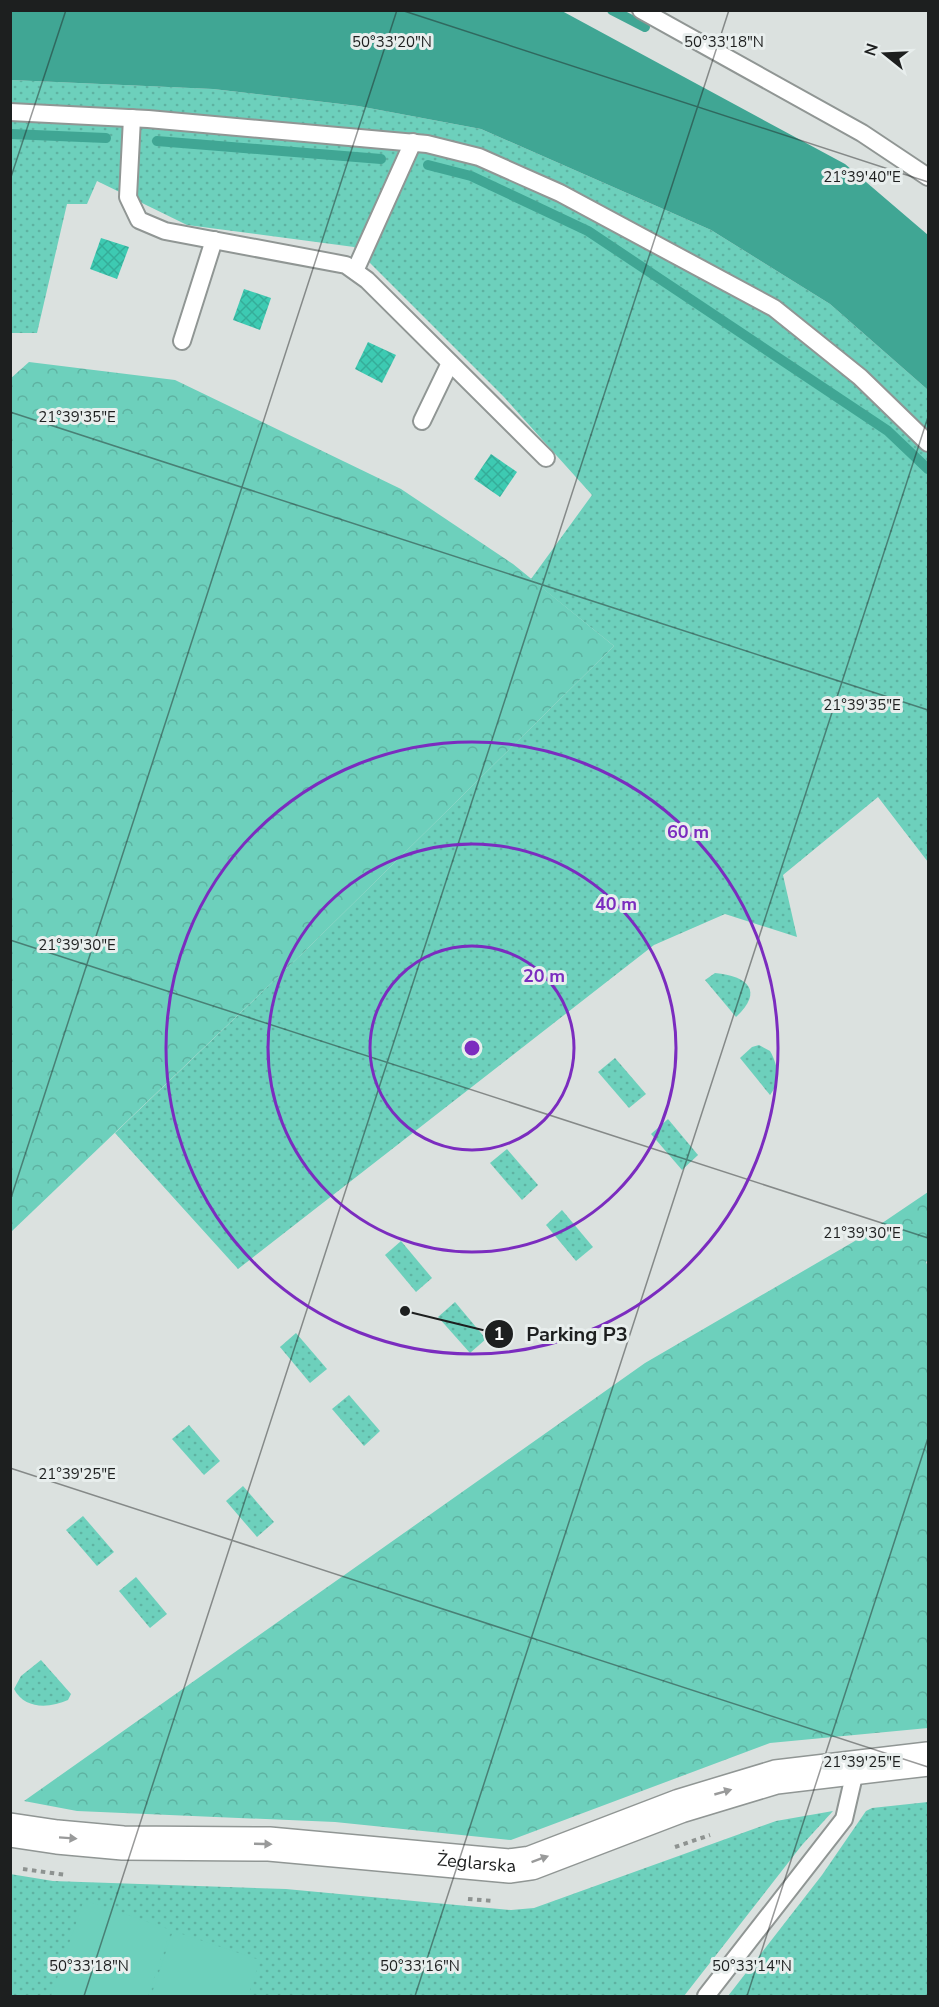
<svg xmlns="http://www.w3.org/2000/svg" width="939" height="2007" font-family="'Nunito Sans',sans-serif">
<style>
.grass{fill:url(#grass-dots)}
.forest{fill:url(#forest-crowns)}
.park{fill:#6dd0bc}
.water{fill:#40a694}
.lines{fill:none;stroke-linecap:round;stroke-linejoin:round}
.stream{stroke:#40a694;stroke-width:10}
.building{fill:url(#building-cross-hatch)}
.service-casing{stroke:#909694;stroke-width:20}
.minor-casing{stroke:#909694;stroke-width:36}
.path{stroke:#8e9391;stroke-width:4;stroke-dasharray:4.5 4.5;stroke-linecap:butt}
.service{stroke:#fff;stroke-width:16}
.minor{stroke:#fff;stroke-width:33}
.oneway{fill:#999a9a}
.ticks{fill:none;stroke:#1d1f1f;stroke-width:1.5;stroke-opacity:0.45}
.ring{fill:none;stroke:#7b2cbf;stroke-width:3}
.labels{text-anchor:middle;stroke-width:6;stroke-linejoin:round;paint-order:stroke}
.street-label{font-size:18px;fill:#1d1f1f;stroke:#e8eeed}
.ticks-label{font-size:15px;text-anchor:middle;fill:#1d1f1f;stroke:#e8eeed;stroke-width:6;stroke-linejoin:round;paint-order:stroke}
.centre{fill:#7b2cbf;stroke:#e8eeed;stroke-width:3}
.ring-label{font-size:18px;text-anchor:middle;font-weight:bold;fill:#7b2cbf;stroke:#e8eeed;stroke-width:6;stroke-linejoin:round;paint-order:stroke}
.leader{fill:none;stroke:#1d1f1f;stroke-width:2}
.callout-dot{fill:#1d1f1f;stroke:#e8eeed;stroke-width:2}
.mark-label{font-size:18px;text-anchor:middle;font-weight:bold;fill:#fff}
.callout-label{font-size:20px;text-anchor:middle;font-weight:bold;fill:#1d1f1f;stroke:#e8eeed;stroke-width:6;stroke-linejoin:round;paint-order:stroke}
</style>
<defs>
<pattern id="grass-dots" width="8" height="8" patternUnits="userSpaceOnUse" patternTransform="scale(1.5)"><rect width="8" height="8" fill="#6dd0bc"/><path d="M2 2h.1M6 6h.1" fill="none" stroke="#5eb2a1" stroke-width="1.8" stroke-linecap="round"/></pattern>
<pattern id="forest-crowns" width="20" height="18" patternUnits="userSpaceOnUse" patternTransform="scale(1.5)"><rect width="20" height="18" fill="#6dd0bc"/><path d="M2 6a3 3 0 1 1 6 0M12 15a3 3 0 1 1 6 0" fill="none" stroke="#5eb2a1"/></pattern>
<pattern id="building-cross-hatch" width="8" height="8" patternUnits="userSpaceOnUse" patternTransform="scale(1.5)"><rect width="8" height="8" fill="#3dcab2"/><path d="M0 0l8 8M0 8l8-8" fill="none" stroke="#35ad99"/></pattern>
</defs>
<rect width="100%" height="100%" fill="#dbe1df"/>
<g class="grass">
<path d="M11,80L213,89L358,106L481,129L711,230L830,304L928,390V862L878,797L783,875L797,937L725,914L654,945L238,1269L115,1133L306,950L614,646L531,579L592,495L504,397L354,247L187,225L97,181L87,204H67L37,333H11Z"/>
<path d="M715,973C748,976 764,991 736,1017L705,980Z"/>
<path d="M759,1045L770,1051C778,1065 781,1081 770,1095L740,1058L752,1047Z"/>
<path d="M615,1058L646,1094L629,1108L598,1072Z"/>
<path d="M668,1119L698,1155L682,1170L651,1134Z"/>
<path d="M507,1149L538,1185L522,1200L490,1163Z"/>
<path d="M562,1210L593,1247L576,1261L546,1225Z"/>
<path d="M401,1241L432,1278L416,1292L385,1255Z"/>
<path d="M455,1302L486,1339L470,1353L438,1317Z"/>
<path d="M296,1333L327,1369L310,1383L280,1347Z"/>
<path d="M349,1395L380,1431L364,1446L332,1409Z"/>
<path d="M189,1425L220,1461L204,1475L172,1439Z"/>
<path d="M243,1486L274,1522L257,1537L226,1501Z"/>
<path d="M83,1516L114,1552L97,1566L66,1530Z"/>
<path d="M136,1577L167,1614L150,1628L119,1591Z"/>
<path d="M41,1660L71,1694L68,1700C50,1708 25,1710 14,1689L21,1676Z"/>
<path d="M928,1802V1996H728L822,1875L866,1811L872,1808Z"/>
<path d="M833,1811L802,1845L684,1996H11L10,1874L53,1881L286,1889L511,1910L534,1908L776,1821Z"/>
</g>
<g class="forest">
<path d="M29,362L175,380L401,489L513,564L614,646L306,950L11,1232L10,379Z"/>
<path d="M928,1192V1260L926,1262L928,1268V1728L770,1743L511,1840L335,1822L77,1811L24,1801L645,1363L860,1238Z"/>
</g>
<g class="park">
<path d="M84,1900L171,1930L148,1996H51Z"/>
<path d="M173,1931L260,1960L248,1996H151Z"/>
</g>
<path class="water" d="M11,10L562,11L845,164L928,235V390L830,304L711,230L481,129L358,106L213,89L11,80Z"/>
<g class="lines">
<g class="stream">
<path d="M612,10L645,27"/>
<path d="M10,134L106,138"/>
<path d="M157,141L381,159"/>
<path d="M428,165L471,176L588,231L888,431L928,469"/>
</g>
</g>
<g class="building">
<path d="M101,238L129,247L117,279L90,269Z"/>
<path d="M244,289L271,298L260,330L233,320Z"/>
<path d="M368,342L396,355L382,383L355,369Z"/>
<path d="M491,454L517,472L500,497L474,479Z"/>
</g>
<g class="lines">
<g class="service-casing">
<g id="service">
<path d="M641,10L862,133L928,177"/>
<path d="M10,112L148,119L427,144L479,157L560,193L774,308L860,377L928,443"/>
<path d="M132,118L128,197L139,220L165,231L346,265L367,280L546,458"/>
<path d="M355,271L413,142"/>
<path d="M182,341L214,240"/>
<path d="M422,421L450,363"/>
<path d="M706,1996L844,1819L856,1767"/>
</g>
</g>
<g class="minor-casing">
<g id="minor">
<path id="s1" d="M10,1830L57,1837L123,1843L269,1844L510,1866L531,1863L680,1806L776,1777L928,1759"/>
</g>
</g>
<g class="path">
<path d="M675,1847L710,1835"/>
<path d="M23,1869L66,1875"/>
<path d="M468,1899L494,1901"/>
</g>
<use href="#service" class="service"/>
<use href="#minor" class="minor"/>
</g>
<defs><path id="oneway-solid" d="M-6-.8H1V-3.2L6.5 0L1 3.2V.8H-6Z" transform="scale(1.5)"/></defs>
<g class="oneway">
<use href="#oneway-solid" transform="translate(723 1792) rotate(-16)"/>
<use href="#oneway-solid" transform="translate(68 1838) rotate(4)"/>
<use href="#oneway-solid" transform="translate(263 1844) rotate(2)"/>
<use href="#oneway-solid" transform="translate(540 1859) rotate(-20)"/>
</g>
<path class="ticks" d="M401,10L928,182M10,180L66,10M10,412L928,710M10,940L928,1238M10,1201L397,10M10,1468L928,1767M10,1996H11M84,1996L729,10M415,1996L928,417M747,1996L928,1438"/>
<g class="ring">
<circle cx="472" cy="1048" r="102"/>
<circle cx="472" cy="1048" r="204"/>
<circle cx="472" cy="1048" r="306"/>
</g>
<g class="labels">
<g class="street-label">
<text dy="6" stroke="none"><textPath href="#s1" startOffset="468">Żeglarska</textPath></text>
</g>
</g>
<g class="ticks-label">
<text x="392" y="47">50°33'20"N</text>
<text x="724" y="47">50°33'18"N</text>
<text x="862" y="182">21°39'40"E</text>
<text x="77" y="422">21°39'35"E</text>
<text x="862" y="710">21°39'35"E</text>
<text x="77" y="950">21°39'30"E</text>
<text x="862" y="1238">21°39'30"E</text>
<text x="77" y="1479">21°39'25"E</text>
<text x="862" y="1767">21°39'25"E</text>
<text x="89" y="1971">50°33'18"N</text>
<text x="420" y="1971">50°33'16"N</text>
<text x="752" y="1971">50°33'14"N</text>
</g>
<circle cx="472" cy="1048" r="9" class="centre"/>
<g class="ring-label">
<text x="688" y="838">60 m</text>
<text x="616" y="910">40 m</text>
<text x="544" y="982">20 m</text>
</g>
<path class="leader" d="M405 1311L499 1334"/>
<g class="callout-dot">
<circle cx="405" cy="1311" r="6"/>
<circle cx="499" cy="1334" r="15"/>
</g>
<g class="mark-label">
<text x="499" y="1340">1</text>
</g>
<g class="callout-label">
<text x="577" y="1341">Parking P3</text>
</g>
<rect width="939" height="2007" fill="none" stroke="#1d1f1f" stroke-width="24"/>
<g transform="translate(885 54) rotate(288)" stroke="#e8eeed" stroke-width="4.5" paint-order="stroke">
<path d="M0-4.5L10 22L0 15L-10 22Z" fill="#1d1f1f"/>
<text y="-9" font-size="16" font-weight="bold" text-anchor="middle" fill="#1d1f1f">N</text>
</g>
</svg>
